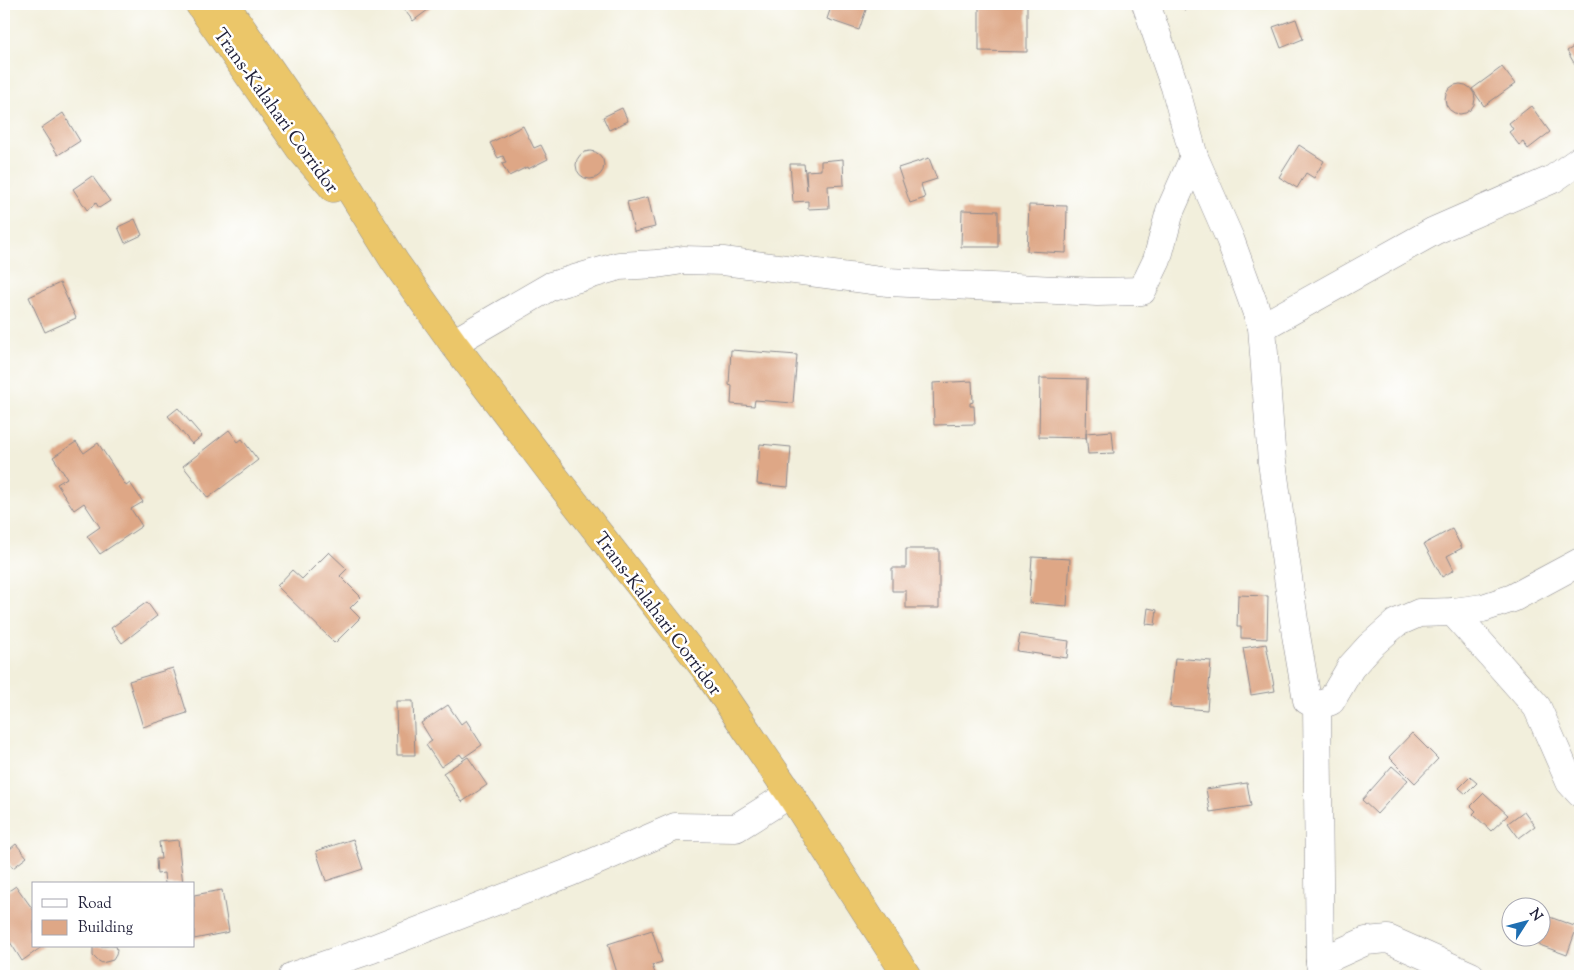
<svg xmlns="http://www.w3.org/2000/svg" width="1584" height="980" font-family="'Sorts Mill Goudy',serif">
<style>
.building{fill:#dea786}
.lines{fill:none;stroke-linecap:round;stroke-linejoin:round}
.minor-casing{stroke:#8a888c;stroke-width:29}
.trunk-casing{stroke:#8a888c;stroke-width:29}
.minor{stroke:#fff;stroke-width:28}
.trunk{stroke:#ebc669;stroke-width:28}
.labels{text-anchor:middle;stroke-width:5;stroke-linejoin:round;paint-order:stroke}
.street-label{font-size:19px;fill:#22223b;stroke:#fff}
</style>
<rect width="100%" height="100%" fill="#fff"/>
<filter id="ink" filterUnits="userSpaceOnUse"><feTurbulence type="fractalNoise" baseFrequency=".02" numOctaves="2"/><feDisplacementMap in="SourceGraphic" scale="10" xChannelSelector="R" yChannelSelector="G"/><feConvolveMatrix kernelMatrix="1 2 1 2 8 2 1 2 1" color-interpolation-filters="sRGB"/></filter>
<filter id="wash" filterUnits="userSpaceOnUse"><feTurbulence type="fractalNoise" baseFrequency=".0096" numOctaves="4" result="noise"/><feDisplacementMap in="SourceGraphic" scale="20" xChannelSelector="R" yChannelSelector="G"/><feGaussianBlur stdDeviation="1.12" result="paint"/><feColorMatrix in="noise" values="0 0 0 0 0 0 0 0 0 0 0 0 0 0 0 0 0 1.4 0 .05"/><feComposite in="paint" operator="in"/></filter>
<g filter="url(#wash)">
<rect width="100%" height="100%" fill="#f2efdc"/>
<g id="blocks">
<g class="building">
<path d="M400,4H436L413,21Z"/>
<path d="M832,4H868L859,30L827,19Z"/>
<path d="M979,4H1027V52L979,51Z"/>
<path d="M1184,4H1205L1185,10Z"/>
<path d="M1296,19L1303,39L1281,48L1273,27Z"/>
<path d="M1580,43V73L1567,51Z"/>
<path d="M1502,67L1515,84L1484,106L1472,89Z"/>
<circle cx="1460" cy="99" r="15"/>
<path d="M1531,106L1550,132L1528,149L1523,142L1519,145L1509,132L1513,129L1509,123Z"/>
<path d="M622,108L628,121L609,130L603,117Z"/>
<path d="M63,113L80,141L58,155L41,128Z"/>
<path d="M523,126L534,148L541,145L548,159L528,169L527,167L509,176L502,164L506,163L503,156L498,158L490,143Z"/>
<path d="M1299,145L1324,161L1314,178L1306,173L1297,188L1279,177Z"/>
<circle cx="590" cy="165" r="14"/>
<path d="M929,158L937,179L921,184L925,198L910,203L898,168Z"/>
<path d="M843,159L844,185L828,186L829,208L808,209V201L793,202L790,164H804L807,190L806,171L821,170V161Z"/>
<path d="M92,176L110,201L99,208L96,203L87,210L73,189Z"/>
<path d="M648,197L655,227L634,232L627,202Z"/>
<path d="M1029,205L1067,206L1066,253L1027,251Z"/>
<path d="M962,210L998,211V247H961Z"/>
<path d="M135,219L142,235L125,243L118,227Z"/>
<path d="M60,283L76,318L45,332L29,297Z"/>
<path d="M731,350L797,355L793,403L755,400L754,406L731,404L732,386L729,385Z"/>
<path d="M1040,378L1087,379L1086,438L1039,437Z"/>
<path d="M972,381L973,402L970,403V406H974L975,424L934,425L933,383Z"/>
<path d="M178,408L202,436L192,444L168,416Z"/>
<path d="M229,430L238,442L242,439L258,460L208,498L183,466Z"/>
<path d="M1112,431L1114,453L1088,454L1086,433Z"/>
<path d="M76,442L84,453L98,443L126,486L130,483L143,502L131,509L142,526L100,554L87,536L100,527L84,503L74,510L57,484L67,478L53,457Z"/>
<path d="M760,444L791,447L788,487L757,484Z"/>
<path d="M1452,529L1462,548L1447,556L1454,570L1442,577L1424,544Z"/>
<path d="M906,549H939V608H906V591H892V568H906Z"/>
<path d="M329,552L347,569L340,576L361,597L350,608L360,618L335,643L277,586L292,570L302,579Z"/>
<path d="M1032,557L1070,559L1067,606L1029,603Z"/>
<path d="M1238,595L1268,596L1267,639L1241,638V627H1237Z"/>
<path d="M147,602L157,616L122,643L111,628Z"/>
<path d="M1148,608L1157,610L1155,625L1146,624Z"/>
<path d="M1020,634L1069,641L1067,658L1017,651Z"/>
<path d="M1266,644L1275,691L1251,695L1243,648Z"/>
<path d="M1175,658L1211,661L1207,710L1170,707Z"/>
<path d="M173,668L187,713L143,727L129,681Z"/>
<path d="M396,701H413L415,755H397Z"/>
<path d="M448,705L461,724L466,720L482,745L463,758L460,754L441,767L426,745L432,741L421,723Z"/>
<path d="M1412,733L1438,759L1415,783L1389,757Z"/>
<path d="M468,757L487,785L462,802L443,773Z"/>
<path d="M1392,766L1408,780L1377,814L1362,800Z"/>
<path d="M1470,777L1477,783L1466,794L1459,788Z"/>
<path d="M1247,783L1251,806L1210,812L1206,789Z"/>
<path d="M1484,793L1508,815L1491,831L1473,814L1476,811L1471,806Z"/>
<path d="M1524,811L1535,826L1519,838L1508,823Z"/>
<path d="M353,839L363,869L326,881L316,851Z"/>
<path d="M178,840L183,884H165L164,873L157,874L156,859H161L159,842Z"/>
<path d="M16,844L27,857L13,868L4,856V854Z"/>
<path d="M16,886L34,911V946H43L22,961L10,942L4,946V894Z"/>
<path d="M222,890L229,932L194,939V895Z"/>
<path d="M1547,916L1577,927L1567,955L1537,944L1539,938H1542V931Z"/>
<path d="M652,930L662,962L652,965L656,976H618L608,944Z"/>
<path d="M93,946H116L117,950L116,955L113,960L102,963L97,960L93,956Z"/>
</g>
</g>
</g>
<g filter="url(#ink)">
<use href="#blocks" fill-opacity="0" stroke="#8a888c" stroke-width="1"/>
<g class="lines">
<g class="minor-casing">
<g id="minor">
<path d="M1146,4L1175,87L1194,157L1230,239L1262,327L1272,462L1296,635L1307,700L1317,706L1320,962L1322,976"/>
<path d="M1262,327L1434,231L1553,179L1580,160"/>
<path d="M453,343L551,286L619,266L657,264L683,260L723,261L888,282L1097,292L1142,291L1157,260L1170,211L1194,157"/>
<path d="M1453,612L1537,707L1570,782L1580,793"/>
<path d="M1317,706L1331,701L1351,667L1370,646L1396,623L1419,613L1453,612L1483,608L1513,598L1580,562"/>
<path d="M1320,962L1366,941L1388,939L1471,976"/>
<path d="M293,976L372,949L571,872L675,827L736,828L790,794"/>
</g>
</g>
<g class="trunk-casing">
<g id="trunk">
<path d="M199,4L300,149L333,188"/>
<path d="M225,4L315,134L395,262L453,343L554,476L705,669L790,794L907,976"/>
</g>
</g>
<use href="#minor" class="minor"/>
<use href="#trunk" class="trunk"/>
</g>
</g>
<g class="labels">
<g class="street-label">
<text transform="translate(277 110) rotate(54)" y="7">Trans-Kalahari Corridor</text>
<text transform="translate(659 613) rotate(53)" y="7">Trans-Kalahari Corridor</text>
</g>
</g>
<rect width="1584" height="980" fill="none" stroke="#fff" stroke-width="20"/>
<rect x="32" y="882" width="162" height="65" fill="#ffffff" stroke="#a7a7b1"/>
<rect x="42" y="899" width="25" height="8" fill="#ffffff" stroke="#a7a7b1"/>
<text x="78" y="908" font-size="15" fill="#22223b">Road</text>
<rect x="42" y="920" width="25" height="15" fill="#dea786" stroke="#a7a7b1"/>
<text x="78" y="932" font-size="15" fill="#22223b">Building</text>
<g transform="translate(1526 922) rotate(54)"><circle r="24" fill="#ffffff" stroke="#a7a7b1"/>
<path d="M0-4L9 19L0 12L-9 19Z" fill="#1f6fb2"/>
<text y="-8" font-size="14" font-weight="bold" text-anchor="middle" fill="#22223b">N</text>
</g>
</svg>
